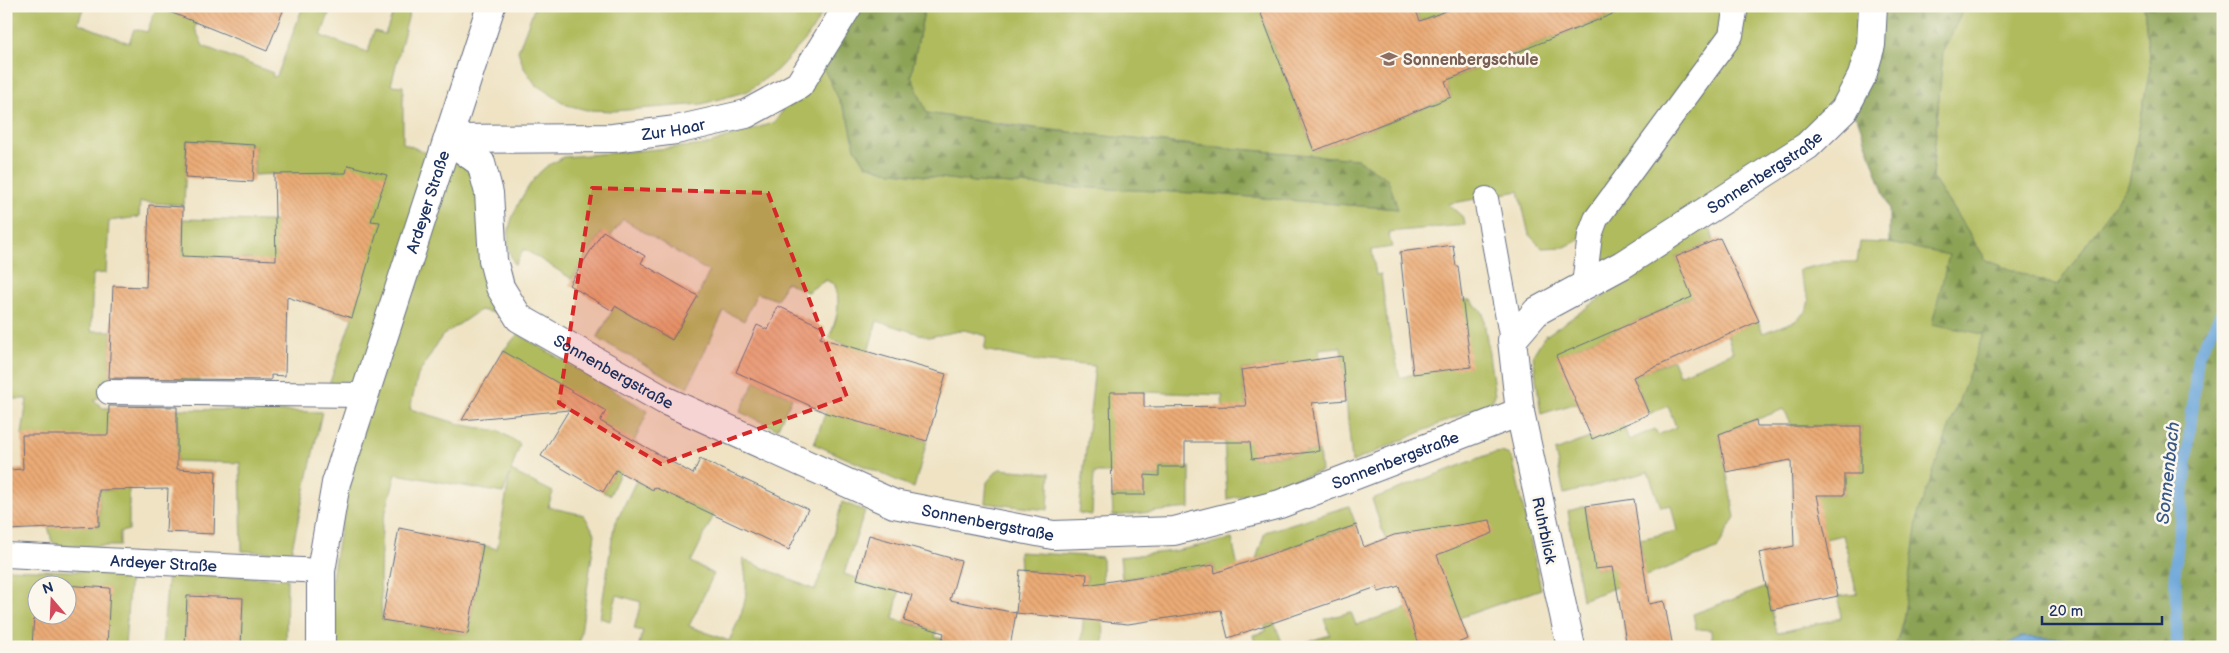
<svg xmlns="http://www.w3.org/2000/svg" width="2229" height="653" font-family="'Balsamiq Sans',sans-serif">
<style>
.green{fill:#b0bb5d;stroke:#66755e;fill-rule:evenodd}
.forest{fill:url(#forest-firs);stroke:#546959}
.water{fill:#69a4d9;stroke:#426a9c}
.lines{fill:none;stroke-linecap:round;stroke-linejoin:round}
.stream{stroke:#69a4d9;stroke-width:12}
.building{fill:url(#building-back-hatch)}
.lane-casing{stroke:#656e82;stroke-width:26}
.street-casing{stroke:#656e82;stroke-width:30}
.secondary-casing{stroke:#656e82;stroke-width:30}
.lane{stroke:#fff;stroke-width:24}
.street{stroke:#fff;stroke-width:28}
.secondary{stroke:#fff;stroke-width:28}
.marked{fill:#d62828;fill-opacity:0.2;stroke:#d62828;stroke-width:4;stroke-dasharray:10 6;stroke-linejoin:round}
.labels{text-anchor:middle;stroke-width:5;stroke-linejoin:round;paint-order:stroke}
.education-label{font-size:16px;font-weight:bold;fill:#785e54;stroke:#fbf7ec;text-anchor:start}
.street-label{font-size:16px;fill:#1b2f5e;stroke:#fbf7ec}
.water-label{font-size:18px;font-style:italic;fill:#365889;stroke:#fbf7ec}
</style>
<defs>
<pattern id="forest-firs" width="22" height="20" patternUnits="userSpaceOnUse" patternTransform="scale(1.25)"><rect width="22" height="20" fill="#8ca354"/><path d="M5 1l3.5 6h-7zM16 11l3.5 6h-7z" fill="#728549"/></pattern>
<pattern id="building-back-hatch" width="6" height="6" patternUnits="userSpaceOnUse" patternTransform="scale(1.25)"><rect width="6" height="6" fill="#ebab76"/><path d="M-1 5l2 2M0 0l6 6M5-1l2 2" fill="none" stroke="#c99368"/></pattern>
</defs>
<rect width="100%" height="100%" fill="#fbf7ec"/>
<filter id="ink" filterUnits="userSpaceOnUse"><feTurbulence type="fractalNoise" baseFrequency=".02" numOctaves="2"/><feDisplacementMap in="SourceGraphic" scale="10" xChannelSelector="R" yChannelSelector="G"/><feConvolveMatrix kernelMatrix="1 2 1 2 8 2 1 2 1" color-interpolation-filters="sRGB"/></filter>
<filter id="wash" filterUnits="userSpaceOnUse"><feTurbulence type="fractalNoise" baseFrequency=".0096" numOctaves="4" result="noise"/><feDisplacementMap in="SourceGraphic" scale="20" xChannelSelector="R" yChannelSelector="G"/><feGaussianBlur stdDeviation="1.12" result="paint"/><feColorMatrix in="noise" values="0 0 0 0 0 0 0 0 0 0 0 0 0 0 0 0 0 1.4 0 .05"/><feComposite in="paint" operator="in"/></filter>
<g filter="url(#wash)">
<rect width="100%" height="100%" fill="#efe3c4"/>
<g class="green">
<path d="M6,6H84L78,23L129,43L134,29L147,32L157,6H203L195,28L203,46L273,73L272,77L277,76L303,6H310L329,14L321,36L368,52L374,31L385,34L396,6H411L391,85L403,86V143L441,159L481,163L519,318L480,310L442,336L418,375L410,409L463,425L499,431L520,444L511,471L553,492L548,507L584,515L595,534L579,647H320L363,395L329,385L352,318L301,301L303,290L251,289L252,259L204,257L199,382L178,383L183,219L306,222L274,174L254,175L255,145L187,141L184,205L140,202L139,217L109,221L106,273L93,274L91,331H111L109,392L94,400L103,408H129V530L120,532V546H60L52,542L48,526H99V490H112V473L22,435L27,399H6ZM396,474L503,493L510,474L497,549L483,545L468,634L382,620L380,577L382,526Z"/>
<path d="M535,6H827L807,38L777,70L748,91L702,104L614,111L587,110L567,105L536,85L524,68L518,51Z"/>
<path d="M925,6H1258L1314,151L1451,97L1445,81L1633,6H1858L1859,14L1873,13L1847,106L1584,285L1589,235L1565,247L1542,248L1529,235L1519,191L1448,204L1464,218L1465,225L1388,232L1392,247L1372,250L1376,275L1381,274L1387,321L1400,378L1413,374L1462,300H1471L1483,313L1495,395L1492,401L1352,462L1341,347L1319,349L1321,376L1287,364L1241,370L1253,459L1319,451L1321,471L1250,494L1227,499L1222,395L1144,392L1112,473H1094L1092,515L1079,513L1095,366L1037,361L984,350L987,336L964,330L929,337L877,321L868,352L867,424L927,441L914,488L814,444L850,346L829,338C837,318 841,306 835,285L826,280L807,292L786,282L777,300L757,293L744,321L724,311L687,388L597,338L615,306L672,340L698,296L709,272L623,219L611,236L602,232L572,279L524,249L515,265C500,238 512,213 527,189C532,181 539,172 547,166C552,163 559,160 564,157L706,145L775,122L818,57L849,120L855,148L866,165L886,171L973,182L1214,194L1398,209L1357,159C1214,147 1069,135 927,113L911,76Z"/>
<path d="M1414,6H1458L1420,21Z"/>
<path d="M1965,6H2144L2150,68L2129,183L2057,286L1987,261L1932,177L1943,51Z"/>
<path d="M1709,224L1714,241L1676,257L1694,296L1557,356L1577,403L1541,414L1533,355L1544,337Z"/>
<path d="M1860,242L1889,243L1950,254L1983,334L1895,647H1712L1711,630L1696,629L1693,614L1766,587L1777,633L1841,618L1838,596L1857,594L1843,535L1803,544L1792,495H1844V474L1861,473V426H1792L1784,409L1719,434L1735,517L1717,549L1582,600L1568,511L1586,506L1596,569L1643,563L1640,539L1677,531L1671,505L1661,507L1648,472L1564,494L1555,451L1623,425L1629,440L1655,429L1658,435L1676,427L1668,406L1649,414L1633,377L1673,360L1679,375L1733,352L1727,334L1758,321L1763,333L1795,321L1806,312L1809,300L1798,270L1833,262H1857Z"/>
<path d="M518,334L648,411L610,495L603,492L621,461L618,439L503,351Z"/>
<path d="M755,381L792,398L777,429L740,412Z"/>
<path d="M177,409L322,412L291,553L242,551L240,463L177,461Z"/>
<path d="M1502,452L1509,455L1513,461L1541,589L1422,631L1427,647H1289L1330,635L1324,619L1351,612L1356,625L1408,608L1372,499L1490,454Z"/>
<path d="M1159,467H1190V508L1113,516L1112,495H1144L1145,476H1158Z"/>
<path d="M999,469L1050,473L1048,510L985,503L987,482Z"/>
<path d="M636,481L653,489L656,484L682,500L714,515L691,562L714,574L689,626L729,641C745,606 750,598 743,559L815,590L828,554L842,502L865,511L844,574L899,591L893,619L937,631L935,637L968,647H638L643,631L634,629L641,602L617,595L610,621L600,618L614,526Z"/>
<path d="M1349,506L1356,525L1256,559L1265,532Z"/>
<path d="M1232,539L1248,614L1221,609L1214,565L1122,579L1120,557L1174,551Z"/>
<path d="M1019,552L1102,557L1104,647H1044V643L1081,646L1087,575L1020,570Z"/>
<path d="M6,569L130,573L125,647H6ZM38,586H68V616H38Z"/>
<path d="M168,573L287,579L286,647H241L243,598L187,596L185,647H162Z"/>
<path d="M1274,622L1284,647H1256L1253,635L1266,631L1265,626Z"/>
<path d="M1207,641L1208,647H1177Z"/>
</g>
<g class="forest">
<path d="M848,6H925L911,76L927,113L1003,125L1178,144L1357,159L1388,179L1398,209L1214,194L973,182L886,171L866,165L855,148L849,120L818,57Z"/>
<path d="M1873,6H1965L1943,51L1932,177L1987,261L2057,286L2129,183L2150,68L2144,6H2223V647H2072L2066,639L2021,637L2003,647H1895L1903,621L1918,514L1983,334L1932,324L1949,255L1889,243V208L1857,117L1844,110Z"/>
</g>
<path class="water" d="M2021,637L2066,639L2072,647H2003Z"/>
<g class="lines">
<path class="stream" d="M2177,647L2175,570L2198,356L2223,310"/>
</g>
<g id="blocks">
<g class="building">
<path d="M160,6H285L267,51L160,8Z"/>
<path d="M1258,6H1414L1420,21L1458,6H1628V8L1445,81L1451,97L1314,151Z"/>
<path d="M187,141L255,145L253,182L185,178Z"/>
<path d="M348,165L387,175L371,221L380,222L352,318L287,297L285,376L271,375V380L109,378L113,286L146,287L149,205L183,207L182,256L276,260L274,174L346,173Z"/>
<path d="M603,231L645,256L641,263L698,296L672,340L615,306L613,311L569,285Z"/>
<path d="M1720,238L1759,321L1633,377L1649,414L1592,439L1556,356L1692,297L1676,257Z"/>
<path d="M1453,245L1456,266H1458L1471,367L1413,374L1400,252Z"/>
<path d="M778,306L825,328L820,338L946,374L927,441L826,413L736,372L757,325L768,330Z"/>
<path d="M503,351L606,411L600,421L693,474L700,459L808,509L789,550L654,487L653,490L616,470L603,492L541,456L569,410L462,420Z"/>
<path d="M1342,356L1346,400L1312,403L1319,451L1252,459L1250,442H1185V467H1159V476L1145,475V495H1112L1110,392H1144V407L1246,406L1241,370Z"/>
<path d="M109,406L177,407V469L216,471L214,534L166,532L168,489L99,490V526L6,530V472L8,470L23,469L22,435H108Z"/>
<path d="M1756,420L1757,426H1861V474H1844V495H1817L1838,596L1771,610L1759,553L1794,546L1791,460L1726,472L1719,434Z"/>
<path d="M1634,499L1649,604L1664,601L1673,647H1627L1613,567L1595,569L1586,506Z"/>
<path d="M1490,520L1493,533L1437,555L1468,639L1446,647H1420L1399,586L1379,592L1377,587L1228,638L1221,610L1128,624L1016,613L1020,570L1087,574L1086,585L1214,565L1215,573L1356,525L1364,547L1394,535Z"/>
<path d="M399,528L483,545L468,634L382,620Z"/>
<path d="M869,535L961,561L950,600L1016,613L1010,647H968L942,640L944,633L904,621L912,595L857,579Z"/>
<path d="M48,584L110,588L107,647H32L34,614L38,616H68V586Z"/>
<path d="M187,596L243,598L241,647H185Z"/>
</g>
</g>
</g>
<g filter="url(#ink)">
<use href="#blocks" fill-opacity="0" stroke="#656e82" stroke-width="1"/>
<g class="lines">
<g class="lane-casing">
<g id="lane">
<path d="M1486,199L1512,340"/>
<path d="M1584,285L1590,235L1596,219L1731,35L1736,6"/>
<path d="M109,392L363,395"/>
<path id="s1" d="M6,555L321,571"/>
</g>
</g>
<g class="street-casing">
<g id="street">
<path id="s2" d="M448,139L481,163L489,193L493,260L500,287L519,318L664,400L894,504L1053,535L1174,531L1280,504L1520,412"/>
<path id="s3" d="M448,139L613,138L676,130L746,114L799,85L848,6"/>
<path id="s4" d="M1571,647L1520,412L1512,340L1537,311L1622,265L1807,146L1844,110L1862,76L1871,45L1873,6"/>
</g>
</g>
<g class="secondary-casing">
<g id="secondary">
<path id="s5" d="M321,647V571L336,483L491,6"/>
</g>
</g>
<use href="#lane" class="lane"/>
<use href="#street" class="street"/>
<use href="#secondary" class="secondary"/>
</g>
</g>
<path class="marked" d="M592,188L768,193L847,397L661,464L559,403Z"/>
<defs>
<g id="school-bare" transform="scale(1.35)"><path d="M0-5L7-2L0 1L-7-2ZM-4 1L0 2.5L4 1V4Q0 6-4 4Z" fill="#8d6e63" stroke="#fbf7ec" stroke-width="2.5" paint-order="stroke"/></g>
</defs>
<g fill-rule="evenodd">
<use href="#school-bare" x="1389" y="59"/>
</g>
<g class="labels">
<g class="education-label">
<text x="1403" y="65">Sonnenbergschule</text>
</g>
<g class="street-label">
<text dy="6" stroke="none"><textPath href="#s3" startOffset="226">Zur Haar</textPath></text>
<text dy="6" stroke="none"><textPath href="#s4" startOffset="618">Sonnenbergstraße</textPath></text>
<text dy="6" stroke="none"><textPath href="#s5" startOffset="461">Ardeyer Straße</textPath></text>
<text dy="6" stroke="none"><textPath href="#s2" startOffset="312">Sonnenbergstraße</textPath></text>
<text dy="6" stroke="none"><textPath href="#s2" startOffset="1138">Sonnenbergstraße</textPath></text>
<text dy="6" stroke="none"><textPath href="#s2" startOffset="718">Sonnenbergstraße</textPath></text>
<text transform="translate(1545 530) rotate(78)" y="6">Ruhrblick</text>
<text dy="6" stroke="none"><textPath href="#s1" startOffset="158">Ardeyer Straße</textPath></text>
</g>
<g class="water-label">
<text transform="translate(2168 473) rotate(-84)" y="6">Sonnenbach</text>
</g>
</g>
<rect width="2229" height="653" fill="none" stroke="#fbf7ec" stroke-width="25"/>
<g transform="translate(52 600) rotate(341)"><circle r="24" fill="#fbf7ec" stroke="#a1a7b3"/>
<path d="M0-4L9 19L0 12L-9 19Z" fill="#d1495b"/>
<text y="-8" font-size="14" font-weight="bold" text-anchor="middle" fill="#1b2f5e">N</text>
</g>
<path d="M2042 616v8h120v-8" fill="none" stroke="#1b2f5e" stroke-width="2.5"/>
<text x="2049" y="616" font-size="15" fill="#1b2f5e" stroke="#fbf7ec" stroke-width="4" paint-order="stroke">20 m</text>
</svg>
